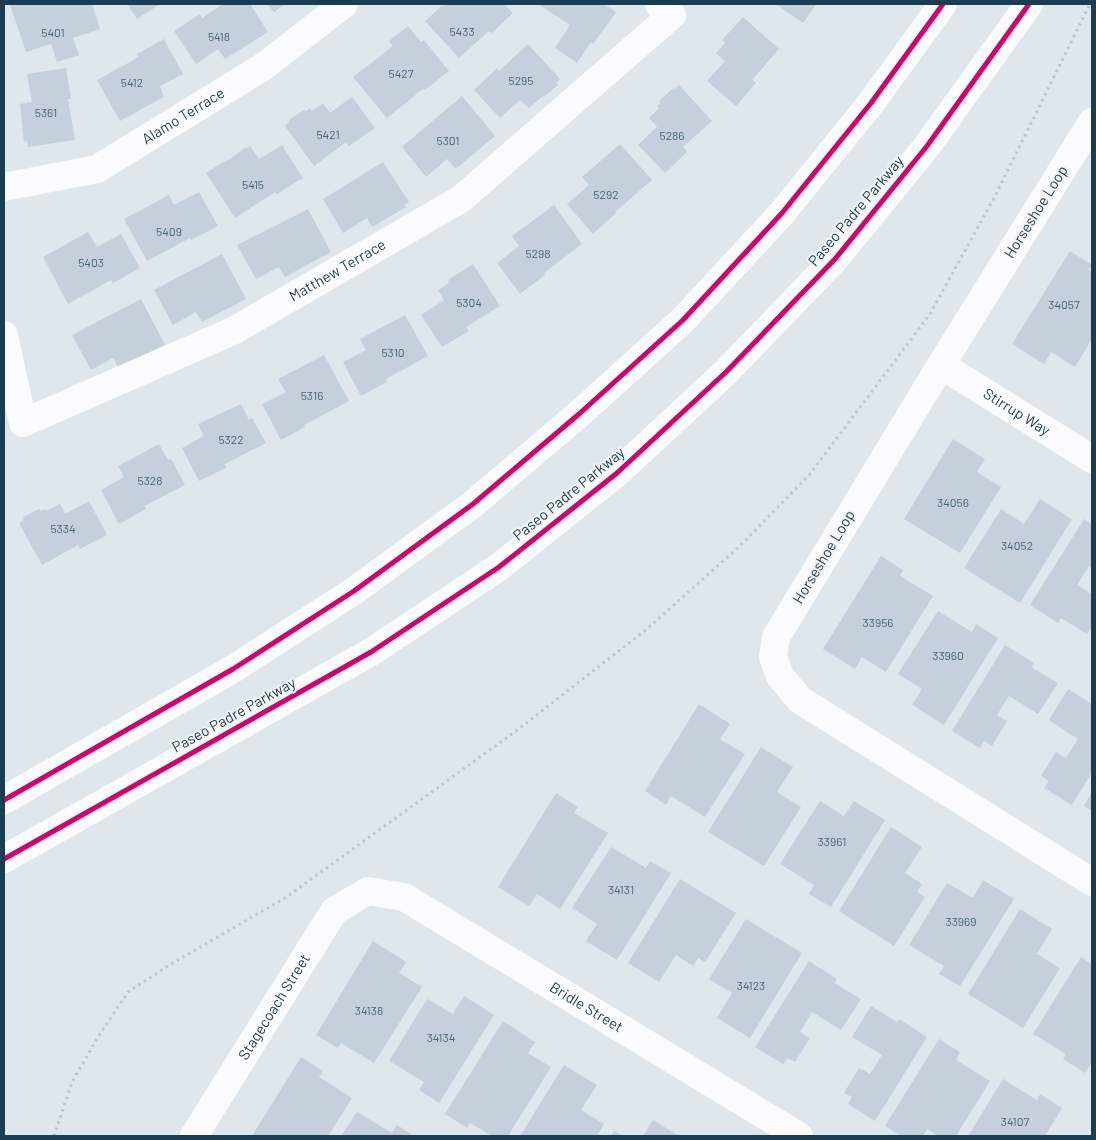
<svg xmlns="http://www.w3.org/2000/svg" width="1096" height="1140" font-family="Barlow,sans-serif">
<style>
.building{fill:#c5d0dc}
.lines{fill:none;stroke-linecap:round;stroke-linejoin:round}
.path{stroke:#bfc6cb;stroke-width:3;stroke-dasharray:2.5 4;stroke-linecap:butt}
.minor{stroke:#fafbfc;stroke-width:28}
.major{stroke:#fafbfc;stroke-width:28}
.cycleway-casing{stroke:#f3f3f3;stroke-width:8}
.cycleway{stroke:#d6006c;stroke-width:5}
.labels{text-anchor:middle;stroke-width:4;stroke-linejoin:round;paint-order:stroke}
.number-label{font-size:12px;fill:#486477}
.street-label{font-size:15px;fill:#1b3d52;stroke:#f3f3f3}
</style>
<rect width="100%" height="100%" fill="#dfe7ed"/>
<g class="building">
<path d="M14,4H92L100,29L73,38L79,55L57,62L51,44L26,52L10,5Z"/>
<path d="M127,4H160L137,19Z"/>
<path d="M223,4H250L268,32L225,59L218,49L196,64L174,31L200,14L202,18Z"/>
<path d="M267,4H285L274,12Z"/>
<path d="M447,4H504L513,13L492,33L489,31L459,58L425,21L443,5V7Z"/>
<path d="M538,4H604L616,12L593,44L591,42L577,63L555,48L570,25Z"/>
<path d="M776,4H816L803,23Z"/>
<path d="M743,17L779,49L752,80L756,83L736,106L707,81L725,61L716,53L725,43L722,40Z"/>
<path d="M408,26L421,42L424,40L449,71L425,90L423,89L387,118L353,77L393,46L389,41Z"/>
<path d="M164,39L183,74L160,86L164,97L120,121L97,80L139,57L137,54Z"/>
<path d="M528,44L560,79L556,83L558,85L544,97L543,96L529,108L520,100L500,118L474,90L497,68L499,71Z"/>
<path d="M66,68L71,99H68L75,140L28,147L27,141L24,142L20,104L32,102L27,74Z"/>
<path d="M679,85L712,121L683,147L687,152L665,173L638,145L657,127L649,118L659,108L657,106L660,103L659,101L673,88L674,89Z"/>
<path d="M462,96L495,136L458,167L455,168L447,159L426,177L402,147Z"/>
<path d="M352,97L375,128L349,146L346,142L314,166L285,126L290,122L289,120L304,110L305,112L310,108L312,111L323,103L330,113Z"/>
<path d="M620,144L652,180L615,212L616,213L593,234L567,204L589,185L582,177Z"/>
<path d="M282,145L303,178L277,194L275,192L235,218L206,173L223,162L224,163L246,147L247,148L250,146L259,159Z"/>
<path d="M383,162L409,202L404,205L406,207L372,227L367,218L343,233L323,199Z"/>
<path d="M199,192L218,226L191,240L190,238L147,261L124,219L169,195L174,205Z"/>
<path d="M554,205L582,244L544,273L545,275L520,294L497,263L519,246L512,236Z"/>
<path d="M308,209L331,252L285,277L279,267L256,279L237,245Z"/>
<path d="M88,232L97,247L121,234L140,268L113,283L111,280L68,304L43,257Z"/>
<path d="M1070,251L1092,265L1089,270L1092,272V339L1075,367L1051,352L1044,364L1012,344Z"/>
<path d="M222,254L246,299L202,322L196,312L173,325L154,290Z"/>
<path d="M473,264L500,306L466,327L469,331L442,347L421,315L444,300L438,290L449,283L448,280Z"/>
<path d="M141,299L165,345L119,368L113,358L91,370L72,335Z"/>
<path d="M405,315L428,356L386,379L387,382L361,396L343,362L366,350L360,339Z"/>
<path d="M324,355L349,401L304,425L305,427L281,440L262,404L286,392L278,379Z"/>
<path d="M241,404L249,420L252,418L266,443L225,464L226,468L199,481L182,448L204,436L198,424Z"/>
<path d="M953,439L985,459L977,472L1001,487L960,553L904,519Z"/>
<path d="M159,444L168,460L171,459L185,485L144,506L146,509L119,524L101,490L124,477L118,466Z"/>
<path d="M1040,499L1072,519L1020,603L964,568L1001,509L1024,524Z"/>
<path d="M89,501L107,535L80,549L78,545L42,565L19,523L24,520L23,517L39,509L41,511L46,509V511L60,504L65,514Z"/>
<path d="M1084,519L1092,525V567L1089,566L1077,585L1092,594V626L1087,634L1061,618L1058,623L1030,605Z"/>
<path d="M881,556L903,570L900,576L933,596L886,672L862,657L855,669L823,649Z"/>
<path d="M938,611L972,632L976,624L998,638L944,725L912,705L922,689L898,674Z"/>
<path d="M1005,645L1034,663L1031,667L1058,683L1038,714L1009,696L997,715L1007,721L992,746L984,741L980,748L952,731Z"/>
<path d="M1068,689L1092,704V772L1072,805L1044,788L1049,781L1041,776L1056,752L1066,758L1078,739L1049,720Z"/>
<path d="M699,704L730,724L720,739L745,754L705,817L671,796L666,805L645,791Z"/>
<path d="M761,747L793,767L777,792L801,807L764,866L708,832Z"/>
<path d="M1092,792V811L1084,806Z"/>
<path d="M556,793L578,807L574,813L608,833L560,909L537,894L529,906L498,887Z"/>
<path d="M820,801L844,816L854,801L885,820L831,907L809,894L814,885L780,864Z"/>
<path d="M891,827L922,847L905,873L922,884L917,892L925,897L894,946L839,911Z"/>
<path d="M611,847L646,868L650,861L671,873L617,960L586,941L597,924L572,908Z"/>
<path d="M680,879L736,913L705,962L698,958L693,966L676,955L659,982L628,963Z"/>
<path d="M983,880L1014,899L960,986L939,974L944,966L909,945L947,883L973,898Z"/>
<path d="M1020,909L1052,929L1037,954L1060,968L1023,1028L968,994Z"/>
<path d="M746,919L802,953L750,1038L717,1018L732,993L709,979Z"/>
<path d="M373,941L406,962L399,973L422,987L374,1063L341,1043L338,1048L316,1035Z"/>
<path d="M1081,957L1092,964V1062L1085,1073L1063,1059L1066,1054L1033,1034Z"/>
<path d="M809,961L837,979L834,983L861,999L841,1030L812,1012L800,1032L810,1038L795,1062L788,1058L783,1064L755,1047Z"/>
<path d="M464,996L494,1015L439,1103L419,1090L424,1082L389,1061L427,999L453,1014Z"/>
<path d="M871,1006L897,1022L899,1019L927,1037L875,1121L848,1104L852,1097L844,1093L859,1068L870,1074L882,1055L852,1037Z"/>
<path d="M503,1021L535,1042L528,1053L551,1067L508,1136H492L470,1123L467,1128L445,1114Z"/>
<path d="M939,1039L960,1052L956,1060L990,1081L956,1136H938L927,1129L923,1136H901L885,1126Z"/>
<path d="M301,1057L323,1071L319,1077L352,1098L328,1136H252Z"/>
<path d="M564,1065L597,1085L581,1110L604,1124L597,1136H520Z"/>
<path d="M1003,1079L1037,1100L1040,1094L1062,1108L1045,1136H968Z"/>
<path d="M357,1112L392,1133L397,1125L414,1136H341Z"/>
<path d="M653,1120L679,1136H643Z"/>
<path d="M614,1131L623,1136H611Z"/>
</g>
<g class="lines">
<path class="path" d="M54,1136L72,1082L98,1037L128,992L171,964L285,898L516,731L647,629L741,545L810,474L930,314L994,198L1090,4"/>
<g class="minor">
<path d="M1092,122L941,365L776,637L773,657L780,676L800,700L1092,882"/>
<path id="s1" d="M4,187L97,169L263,67L344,4"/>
<path id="s2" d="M4,335L23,423L233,331L461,199L672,15L659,4"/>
<path id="s3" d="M941,365L1092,459"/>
<path id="s4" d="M194,1136L334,911L368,891L404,897L799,1136"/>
</g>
<g class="major">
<path d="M4,800L233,669L354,591L473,504L579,414L683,320L782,213L871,103L943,4"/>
<path d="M4,859L371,652L499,567L617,473L726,372L835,259L927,146L1029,4"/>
</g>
<g class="cycleway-casing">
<g id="cycleway">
<path d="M4,800L233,669L354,591L473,504L579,414L683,320L782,213L871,103L943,4"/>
<path d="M4,859L371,652L499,567L617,473L726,372L835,259L927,146L1029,4"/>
</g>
</g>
<use href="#cycleway" class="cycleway"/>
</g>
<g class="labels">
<g class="number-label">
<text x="462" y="36">5433</text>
<text x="53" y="37">5401</text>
<text x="219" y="41">5418</text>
<text x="401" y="78">5427</text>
<text x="521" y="85">5295</text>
<text x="132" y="87">5412</text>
<text x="46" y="117">5361</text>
<text x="328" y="139">5421</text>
<text x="672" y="140">5286</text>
<text x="448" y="145">5301</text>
<text x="253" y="189">5415</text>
<text x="606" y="199">5292</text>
<text x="169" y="236">5409</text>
<text x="538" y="258">5298</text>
<text x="91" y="267">5403</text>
<text x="469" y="307">5304</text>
<text x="1064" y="309">34057</text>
<text x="393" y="357">5310</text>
<text x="312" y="400">5316</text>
<text x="231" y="444">5322</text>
<text x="150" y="485">5328</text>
<text x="953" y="507">34056</text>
<text x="63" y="533">5334</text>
<text x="1017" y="550">34052</text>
<text x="878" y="627">33956</text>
<text x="948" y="660">33960</text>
<text x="832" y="846">33961</text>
<text x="621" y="894">34131</text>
<text x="961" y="926">33969</text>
<text x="751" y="990">34123</text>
<text x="369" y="1015">34138</text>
<text x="441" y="1042">34134</text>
<text x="1015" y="1126">34107</text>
</g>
<g class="street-label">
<text dy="5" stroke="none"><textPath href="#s1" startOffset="196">Alamo Terrace</textPath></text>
<text transform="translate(856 211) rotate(-50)" y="5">Paseo Padre Parkway</text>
<text transform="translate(1036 212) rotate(-58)" y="5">Horseshoe Loop</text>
<text dy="5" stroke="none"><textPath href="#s2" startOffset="440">Matthew Terrace</textPath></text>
<text dy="5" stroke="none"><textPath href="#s3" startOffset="89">Stirrup Way</textPath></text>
<text transform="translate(569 494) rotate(-39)" y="5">Paseo Padre Parkway</text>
<text transform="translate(824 557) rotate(-59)" y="5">Horseshoe Loop</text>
<text transform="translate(234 715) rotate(-29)" y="5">Paseo Padre Parkway</text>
<text dy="5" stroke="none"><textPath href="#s4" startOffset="152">Stagecoach Street</textPath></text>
<text dy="5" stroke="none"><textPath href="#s4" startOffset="554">Bridle Street</textPath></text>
</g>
</g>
<rect width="1096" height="1140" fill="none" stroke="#1b3d52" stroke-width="10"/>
</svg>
